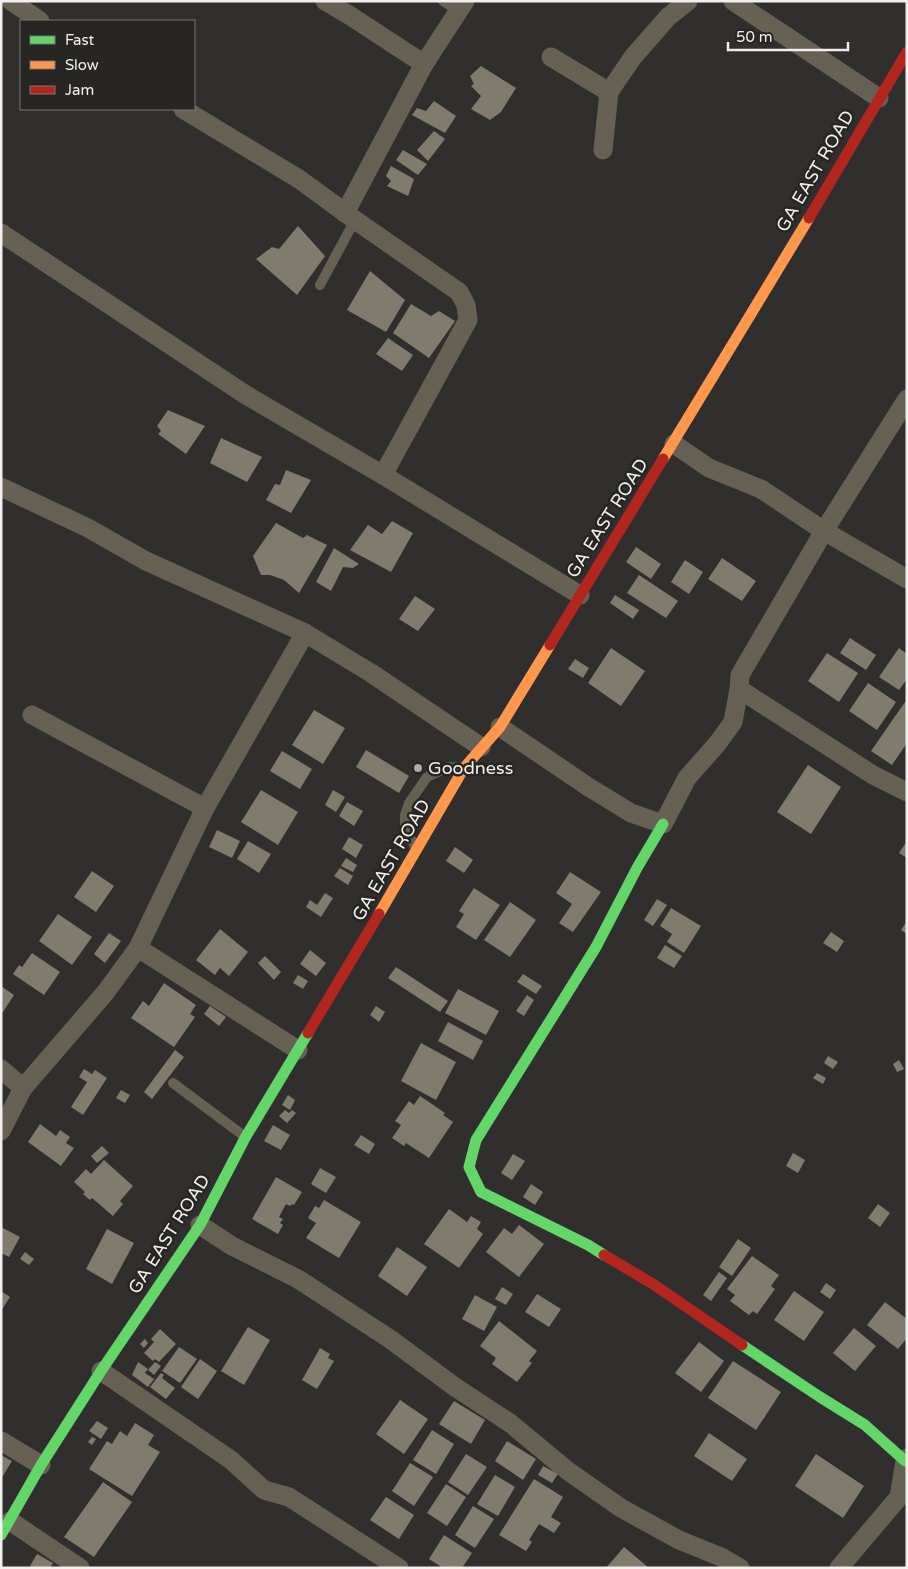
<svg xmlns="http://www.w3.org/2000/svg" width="908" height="1569" font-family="'Varela Round',sans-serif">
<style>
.building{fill:#817b6e}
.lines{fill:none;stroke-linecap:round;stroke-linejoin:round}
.lane{stroke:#676153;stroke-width:10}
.street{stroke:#676153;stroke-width:19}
.fast{stroke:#63d668;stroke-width:11}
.slow{stroke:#ff974d;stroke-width:11}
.jam{stroke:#b3261e;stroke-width:11}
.poi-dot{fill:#adacab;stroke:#282623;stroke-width:2}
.labels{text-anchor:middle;stroke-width:5;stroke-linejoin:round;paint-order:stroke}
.street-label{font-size:18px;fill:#f1f0ee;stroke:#282623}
.poi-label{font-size:18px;fill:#f1f0ee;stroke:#282623;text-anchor:start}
</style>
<rect width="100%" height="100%" fill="#302f2e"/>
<g class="building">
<path d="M481,66L516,88L501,112L490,120L471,109L481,96L471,86L474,84L470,76Z"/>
<path d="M434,101L456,116L445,133L412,115L417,108L426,111Z"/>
<path d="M434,131L445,139L428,161L417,150Z"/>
<path d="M403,150L427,164L418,175L396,160Z"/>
<path d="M391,166L414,179L408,196L387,186L391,181L386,176Z"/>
<path d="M298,226L325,256L297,295L256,259L272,247L279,249Z"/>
<path d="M370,271L405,300L386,332L347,310Z"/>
<path d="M411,304L431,316L439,311L455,321L429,358L393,333Z"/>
<path d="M388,338L413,355L402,371L376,354Z"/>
<path d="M168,410L205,426L186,454L158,434L161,431L157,426Z"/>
<path d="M221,438L262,457L247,482L210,463Z"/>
<path d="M286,470L311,480L291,513L266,500L275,484L280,485Z"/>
<path d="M392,521L413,533L391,572L350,550L368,525L382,534Z"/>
<path d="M276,523L303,538L307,535L327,545L299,593L284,580L270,575H261L253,556Z"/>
<path d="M636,547L661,564L651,579L626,562Z"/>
<path d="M334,548L359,564L353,568L343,567L331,591L316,582Z"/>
<path d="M722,558L756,581L742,601L708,579Z"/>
<path d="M685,560L703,572L689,594L671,582Z"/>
<path d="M639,575L678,601L666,618L627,593Z"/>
<path d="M615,595L639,610L633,619L610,603Z"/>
<path d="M415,596L435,609L418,631L399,619Z"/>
<path d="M850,638L876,655L866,670L840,653Z"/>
<path d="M611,648L645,671L621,706L588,683Z"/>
<path d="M899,648L907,654V679L899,690L879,677Z"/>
<path d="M827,653L858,673L839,702L808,681Z"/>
<path d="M575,659L589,668L583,678L568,669Z"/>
<path d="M868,683L896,702L877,730L849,711Z"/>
<path d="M905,702L907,703V743L892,765L871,751Z"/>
<path d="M314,710L345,728L323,764L292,745Z"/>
<path d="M366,750L409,776L399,793L356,767Z"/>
<path d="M282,751L312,769L300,789L270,771Z"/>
<path d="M808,765L841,787L811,834L777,812Z"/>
<path d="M261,790L298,812L278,845L241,822Z"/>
<path d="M333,790L345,797L336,812L325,805Z"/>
<path d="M347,802L363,811L354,826L339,816Z"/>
<path d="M217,830L240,841L232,858L209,847Z"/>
<path d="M349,837L363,845L356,858L342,849Z"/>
<path d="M248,841L271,854L259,873L237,859Z"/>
<path d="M907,841V858L899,853Z"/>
<path d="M455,847L473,860L464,873L446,861Z"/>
<path d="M346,858L357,865L353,872L341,866Z"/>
<path d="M340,868L353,876L348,885L334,876Z"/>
<path d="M92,871L114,886L96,912L74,897Z"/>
<path d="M570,872L601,892L573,932L559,923L572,904L556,893Z"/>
<path d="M474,888L500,905L476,940L456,927L464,914L459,911Z"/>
<path d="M325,893L333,898L321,917L306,907L310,900L317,905Z"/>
<path d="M657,899L667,905L653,926L644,920Z"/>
<path d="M510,902L536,920L510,957L484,940Z"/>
<path d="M671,908L701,926L684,953L667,942L672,934L660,926Z"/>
<path d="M58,914L92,937L72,965L39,941Z"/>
<path d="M907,921V934L901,930Z"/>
<path d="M220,929L248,952L229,976L220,968L215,975L196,960Z"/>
<path d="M831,932L844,941L837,952L823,943Z"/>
<path d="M109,933L121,941L105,963L94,954Z"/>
<path d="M665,945L682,956L674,968L657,958Z"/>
<path d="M310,950L326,963L316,976L300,964Z"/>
<path d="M32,953L60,972L44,995L13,974L19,965L22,967Z"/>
<path d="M265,956L281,972L274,980L258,963Z"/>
<path d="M396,967L448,1001L440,1012L388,978Z"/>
<path d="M523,974L542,986L536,994L517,982Z"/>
<path d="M298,975L308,981L303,989L293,983Z"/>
<path d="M164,983L196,1005L190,1014L195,1017L174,1047L131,1018L143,1001L149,1006Z"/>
<path d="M1,986L14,995L3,1012L1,1011Z"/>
<path d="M458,989L499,1011L486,1035L445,1013Z"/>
<path d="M527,995L534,1000L524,1016L516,1011Z"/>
<path d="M210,1006L226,1017L219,1026L204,1014Z"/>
<path d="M376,1006L385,1012L379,1022L370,1015Z"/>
<path d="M448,1022L483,1041L473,1060L438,1041Z"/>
<path d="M421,1043L456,1062L436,1100L401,1081Z"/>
<path d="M175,1050L184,1057L152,1099L144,1092Z"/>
<path d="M828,1056L838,1062L833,1069L824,1063Z"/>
<path d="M899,1060L904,1069L897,1072L893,1064Z"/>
<path d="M84,1069L92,1074L95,1070L107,1078L83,1115L71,1107L87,1082L79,1077Z"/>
<path d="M817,1073L826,1078L823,1084L813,1078Z"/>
<path d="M121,1090L130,1095L125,1103L116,1098Z"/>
<path d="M288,1095L295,1100L290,1110L282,1105Z"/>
<path d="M420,1096L445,1113L443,1115L453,1122L429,1158L406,1143L404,1146L392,1138L401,1125L395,1121L409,1101L414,1105Z"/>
<path d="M285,1110L289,1113L292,1110L296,1113L287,1123L279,1116Z"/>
<path d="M40,1124L56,1136L60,1130L70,1137L66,1143L74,1148L61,1166L28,1142Z"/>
<path d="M273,1125L290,1135L281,1150L264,1141Z"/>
<path d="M361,1135L375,1144L369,1154L354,1145Z"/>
<path d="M102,1146L109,1153L97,1163L91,1156Z"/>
<path d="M793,1153L805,1160L798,1173L786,1166Z"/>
<path d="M513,1154L525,1161L512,1180L501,1173Z"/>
<path d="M104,1160L133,1186L120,1201L123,1204L113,1216L92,1198L90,1200L83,1194L85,1192L74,1182L86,1169L91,1174Z"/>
<path d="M320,1168L336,1177L326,1193L311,1184Z"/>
<path d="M276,1177L302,1192L294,1205L292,1204L290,1206L286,1204L279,1217L283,1219L280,1223L283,1225L278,1234L252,1219Z"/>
<path d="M531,1184L543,1192L535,1205L523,1197Z"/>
<path d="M324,1200L361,1222L339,1258L306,1238L316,1223L308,1218L315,1206L319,1208Z"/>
<path d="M878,1204L890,1213L880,1227L868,1218Z"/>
<path d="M449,1209L467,1222L471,1216L481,1222L477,1229L483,1234L459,1268L424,1244Z"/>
<path d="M519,1225L544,1244L519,1277L486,1252L504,1228L512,1234Z"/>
<path d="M1,1227L20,1237L9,1257L1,1253Z"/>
<path d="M107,1229L134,1243L112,1284L86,1269Z"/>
<path d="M738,1239L751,1248L732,1276L719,1267Z"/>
<path d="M397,1247L427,1267L407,1296L378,1276Z"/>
<path d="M25,1252L34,1259L29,1265L20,1259Z"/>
<path d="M752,1256L779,1275L771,1286L775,1289L757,1314L753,1311L749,1315L730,1301L735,1295L727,1289Z"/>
<path d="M719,1272L727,1278L711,1301L703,1295Z"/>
<path d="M826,1283L836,1290L830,1299L820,1292Z"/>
<path d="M502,1287L513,1294L506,1305L495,1299Z"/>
<path d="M1,1291L10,1297L1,1311Z"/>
<path d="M794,1291L824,1312L804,1341L774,1320Z"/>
<path d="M537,1294L561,1309L549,1327L525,1312Z"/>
<path d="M475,1295L497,1307L484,1331L462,1319Z"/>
<path d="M885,1302L907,1319V1338L898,1349L867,1325Z"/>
<path d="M499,1321L537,1351L529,1361L532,1363L517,1382L492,1364L496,1358L480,1346Z"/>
<path d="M248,1327L270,1340L244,1385L221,1371Z"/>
<path d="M854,1328L876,1346L855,1371L833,1353Z"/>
<path d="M160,1329L176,1344L159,1362L155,1359L153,1361L144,1353L154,1342L151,1339Z"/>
<path d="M145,1339L148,1343L144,1348L140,1344Z"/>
<path d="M699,1342L724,1361L701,1392L675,1373Z"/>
<path d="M179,1347L197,1359L180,1383L162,1371Z"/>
<path d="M320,1348L330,1354L328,1358L334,1361L317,1389L302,1380Z"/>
<path d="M200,1359L217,1371L198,1399L181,1387Z"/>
<path d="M733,1361L781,1392L756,1430L708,1398Z"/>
<path d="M138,1362L148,1369L145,1373L154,1379L148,1387L132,1375Z"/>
<path d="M155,1362L161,1366L154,1375L148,1370Z"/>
<path d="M161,1373L164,1375L162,1378L175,1388L166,1399L150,1387Z"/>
<path d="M400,1400L428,1419L404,1454L376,1434Z"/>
<path d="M454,1401L485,1420L471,1444L439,1424Z"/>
<path d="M97,1421L108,1428L101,1439L89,1431Z"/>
<path d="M135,1423L154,1435L148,1445L160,1452L132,1496L89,1469L107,1441L112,1444L120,1431L127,1436Z"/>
<path d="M432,1430L454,1444L436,1474L413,1460Z"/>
<path d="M709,1433L747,1459L732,1481L694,1456Z"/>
<path d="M92,1437L96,1439L92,1445L88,1442Z"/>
<path d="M507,1441L536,1459L523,1480L495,1461Z"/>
<path d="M466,1454L487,1467L468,1495L448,1482Z"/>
<path d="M816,1454L864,1486L843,1518L795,1486Z"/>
<path d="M1,1455L12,1461L1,1479Z"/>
<path d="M410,1463L433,1477L414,1506L392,1491Z"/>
<path d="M543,1466L558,1474L552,1483L538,1475Z"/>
<path d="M495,1475L515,1487L498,1516L477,1504Z"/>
<path d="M534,1479L563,1497L551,1517L561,1523L554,1533L539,1524L529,1540L532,1542L526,1551L499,1535Z"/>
<path d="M103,1482L132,1502L94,1557L64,1537Z"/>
<path d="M446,1484L466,1497L447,1526L427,1513Z"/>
<path d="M386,1497L414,1515L399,1539L370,1520Z"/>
<path d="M473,1506L494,1519L475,1548L455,1535Z"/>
<path d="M444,1535L472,1553L462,1568H443L429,1559Z"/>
<path d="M624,1547L649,1568H606Z"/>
<path d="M37,1554L53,1563L50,1568H33L30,1566Z"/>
</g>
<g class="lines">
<g class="lane">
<path d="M443,1L459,12"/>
<path d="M320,285L355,220"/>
<path d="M416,847L405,830V815L409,803L427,777L449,767L461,768"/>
<path d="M173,1083L244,1136"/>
</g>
<g class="street">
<path d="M11,1L40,21"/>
<path d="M325,1L349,15L424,64"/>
<path d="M733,1L879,98"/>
<path d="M551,57L609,92"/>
<path d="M183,109L299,179L355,220L459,292L466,305L468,320L383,475"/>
<path d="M603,150L609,92L633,57L668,17L688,1"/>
<path d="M345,213L424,64L465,1"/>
<path d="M1,233L246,395L383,475L580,595"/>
<path d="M674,444L709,468L761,489L824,531L907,579"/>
<path d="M1,487L88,528L146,561L305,633L371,673L481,747"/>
<path d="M739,689L740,675L824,531L907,399"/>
<path d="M32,715L205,808"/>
<path d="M500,727L587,786L631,813L663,824L687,778L717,744L733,722L739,689L873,775L907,792"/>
<path d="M138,948L205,808L305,633"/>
<path d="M1,1069L23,1088L105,993L138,948L298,1050"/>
<path d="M1,1131L23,1088"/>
<path d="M200,1225L232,1246L298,1279L390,1339L455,1387L510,1423L568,1471L621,1508L679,1540L721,1557L740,1568"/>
<path d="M101,1371L231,1460L264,1490L289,1497L399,1568"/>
<path d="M1,1441L41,1465"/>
<path d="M10,1521L80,1568"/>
<path d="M839,1568L899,1497L905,1461L907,1458"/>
</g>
<g class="fast">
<path d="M604,1255L588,1245L481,1192L469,1167L476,1140L596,947L637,868L663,824"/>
<path d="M742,1345L820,1397L865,1425L905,1461"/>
<path d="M1,1535L41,1465L101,1371L200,1225L245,1138L308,1033"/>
</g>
<g class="slow">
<path d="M663,459L809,218"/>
<path d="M379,914L464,768L500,727L550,645"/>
</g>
<g class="jam">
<path d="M809,218L907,52"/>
<path d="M550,645L663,459"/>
<path d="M308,1033L379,914"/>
<path d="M604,1255L653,1284L742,1345"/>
</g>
</g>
<circle class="poi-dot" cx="418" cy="768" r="5"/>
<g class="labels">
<g class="street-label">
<text transform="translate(815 171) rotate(-60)" y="6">GA EAST ROAD</text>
<text transform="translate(607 518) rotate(-58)" y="6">GA EAST ROAD</text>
<text transform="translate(391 860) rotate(-60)" y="6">GA EAST ROAD</text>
<text transform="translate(169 1234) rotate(-58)" y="6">GA EAST ROAD</text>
</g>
<g class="poi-label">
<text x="428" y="774">Goodness</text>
</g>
</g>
<rect width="908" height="1569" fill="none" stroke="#f1f0ee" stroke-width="5"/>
<rect x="20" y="20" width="175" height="90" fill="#282623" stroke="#787774"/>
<rect x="30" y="36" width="25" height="8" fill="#63d668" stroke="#787774"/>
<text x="65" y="45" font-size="15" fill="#f1f0ee">Fast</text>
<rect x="30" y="61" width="25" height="8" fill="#ff974d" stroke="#787774"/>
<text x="65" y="70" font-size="15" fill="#f1f0ee">Slow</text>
<rect x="30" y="86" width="25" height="8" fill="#b3261e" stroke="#787774"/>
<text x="65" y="95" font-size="15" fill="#f1f0ee">Jam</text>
<path d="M728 42v8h120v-8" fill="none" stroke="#f1f0ee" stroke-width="2.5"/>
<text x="736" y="42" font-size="15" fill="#f1f0ee" stroke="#282623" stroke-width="4" paint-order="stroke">50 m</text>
</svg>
